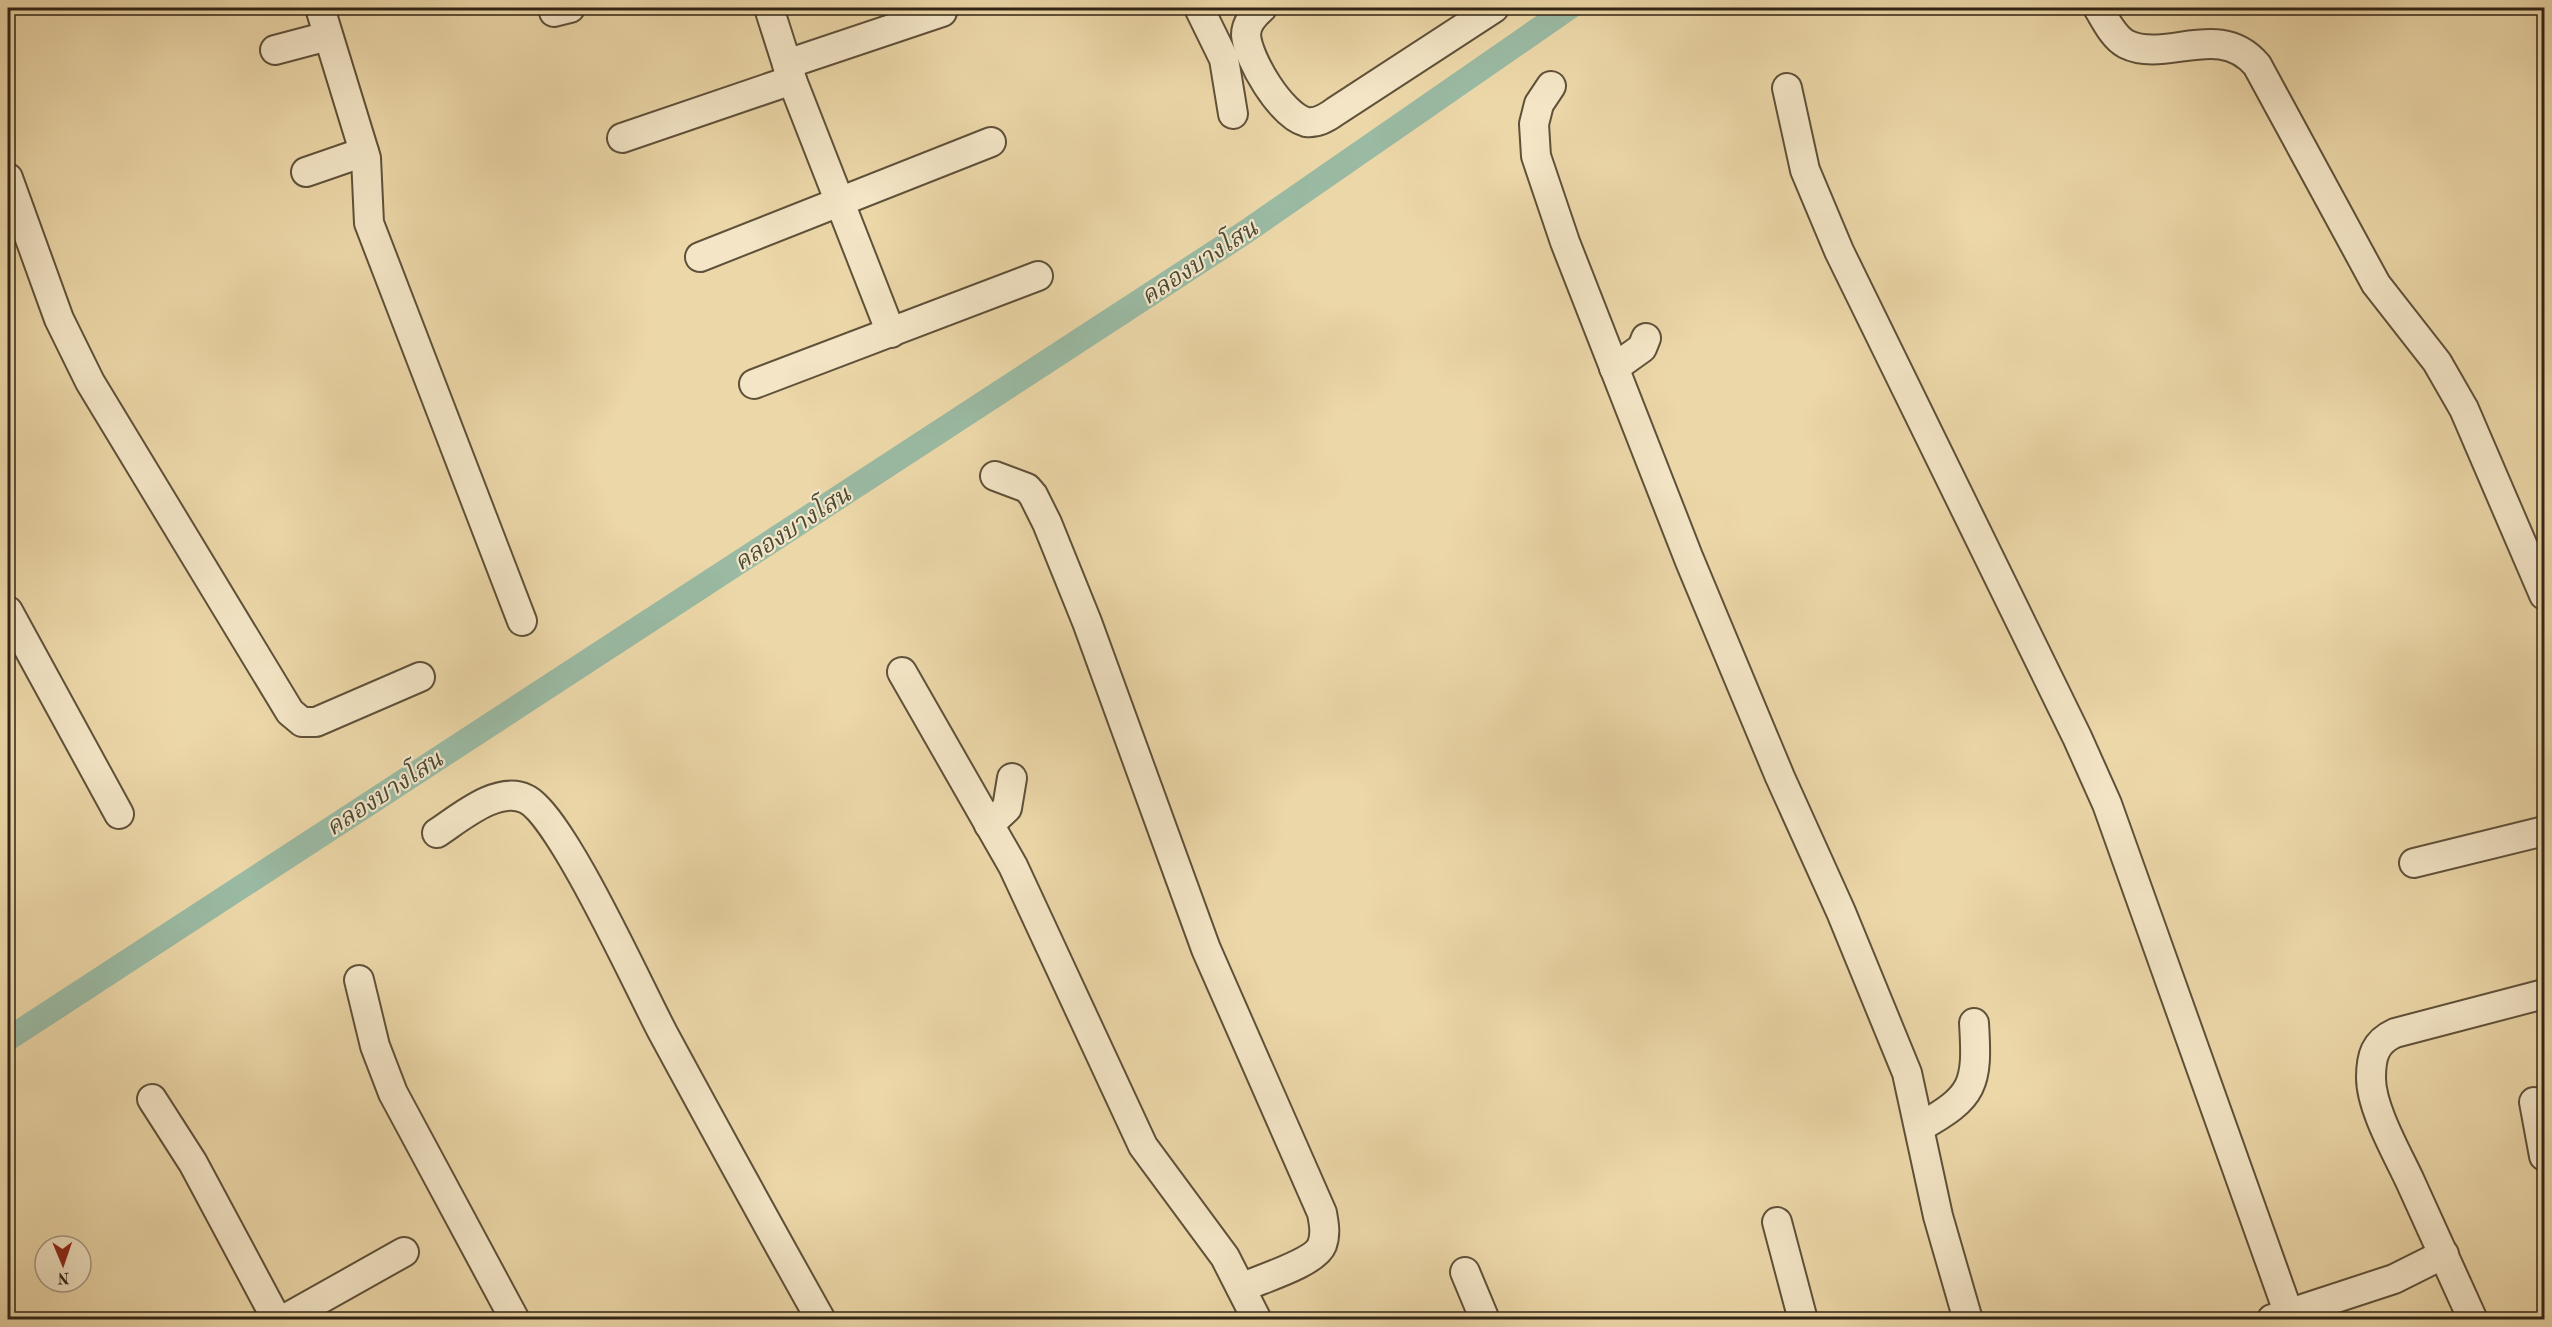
<svg xmlns="http://www.w3.org/2000/svg" width="2552" height="1327" font-family="'Old Standard TT','Noto Serif Thai',serif">
<style>
.lines{fill:none;stroke-linecap:round;stroke-linejoin:round}
.canal{stroke:#9abaa3;stroke-width:24}
.minor-casing{stroke:#5f513a;stroke-width:32}
.minor{stroke:#f3e5c6;stroke-width:28}
.labels{text-anchor:middle;stroke-width:4.5;stroke-linejoin:round;paint-order:stroke}
.water-label{font-size:24px;font-style:italic;fill:#4a4a38;stroke:#f3e5c6}
</style>
<rect width="100%" height="100%" fill="#ecd7a8"/>
<filter id="stains"><feTurbulence type="fractalNoise" baseFrequency=".00333" numOctaves="4"/><feColorMatrix values="0 0 0 0 .2 0 0 0 0 .09 0 0 0 0 .02 0 0 0 .5 -.17"/></filter>
<radialGradient id="worn" r=".72"><stop offset=".6" stop-color="#630" stop-opacity="0"/><stop offset="1" stop-color="#630" stop-opacity=".3"/></radialGradient>
<g class="lines">
<path class="canal" d="M8,1039L1244,233L1569,8"/>
<g class="minor-casing">
<g id="minor">
<path d="M320,8L366,158L369,223L522,621"/>
<path d="M769,8L792,80L891,333"/>
<path d="M1199,8L1224,59L1233,114"/>
<path d="M1262,8C1254,15 1246,23 1246,35C1248,60 1281,115 1306,122C1317,124 1328,117 1336,111L1494,8"/>
<path d="M2098,8C2105,19 2113,37 2126,44C2166,64 2219,20 2257,65L2376,284L2437,362L2464,409L2544,595"/>
<path d="M554,12L570,8"/>
<path d="M275,50L328,36"/>
<path d="M787,64L942,12"/>
<path d="M1551,86L1539,104L1534,124L1536,156L1565,242L1689,559L1780,777L1841,912L1907,1073L1938,1216L1968,1320"/>
<path d="M1787,88L1805,170L1839,251L2077,737L2107,804L2291,1320"/>
<path d="M622,138L792,80"/>
<path d="M306,172L364,152"/>
<path d="M8,178L59,319L90,382L290,712L302,722H316L420,677"/>
<path d="M700,257L991,142"/>
<path d="M1614,368L1642,348L1646,338"/>
<path d="M754,384L1038,276"/>
<path d="M995,476L1027,488L1033,495L1047,523L1087,622L1206,949L1322,1213C1324,1224 1326,1234 1322,1245C1315,1263 1260,1279 1241,1288"/>
<path d="M8,611L119,814"/>
<path d="M902,672L1013,866L1143,1146L1225,1257L1257,1320"/>
<path d="M989,825L1007,808L1012,778"/>
<path d="M437,833C460,818 498,785 526,799C561,815 640,990 663,1033C715,1129 767,1224 821,1320"/>
<path d="M2414,863L2544,831"/>
<path d="M359,980L375,1046L393,1093L515,1320"/>
<path d="M152,1099L193,1163L277,1320"/>
<path d="M2534,1102L2544,1156"/>
<path d="M1920,1127C1974,1097 1978,1085 1974,1023"/>
<path d="M1777,1222L1803,1320"/>
<path d="M1465,1272L1485,1320"/>
<path d="M2272,1319L2394,1279L2444,1254"/>
<path d="M283,1320L404,1252"/>
<path d="M2473,1320C2452,1273 2431,1227 2410,1181C2397,1153 2371,1108 2371,1078C2371,1056 2375,1042 2395,1033L2544,994"/>
</g>
</g>
<use href="#minor" class="minor"/>
</g>
<g class="labels">
<g class="water-label">
<text transform="translate(1199 262) rotate(-33)" y="8">คลองบางโสน</text>
<text transform="translate(792 528) rotate(-33)" y="8">คลองบางโสน</text>
<text transform="translate(384 793) rotate(-33)" y="8">คลองบางโสน</text>
</g>
</g>
<rect width="2552" height="1327" fill="none" stroke="#ecd7a8" stroke-width="30"/>
<rect x="9" y="9" width="2534" height="1309" fill="none" stroke="#302415" stroke-width="3"/>
<rect x="15" y="15" width="2522" height="1297" fill="none" stroke="#302415" stroke-width="1.5"/>
<g transform="translate(63 1264) rotate(178)"><circle r="28" fill="#f3e5c6" stroke="#a5987f" stroke-width="1.5"/>
<path d="M0-4.5L10 22L0 15L-10 22Z" fill="#8f2418"/>
<text y="-9" font-size="16" font-weight="bold" text-anchor="middle" fill="#302415">N</text>
</g>
<rect width="100%" height="100%" filter="url(#stains)"/>
<rect width="100%" height="100%" fill="url(#worn)"/>
</svg>
